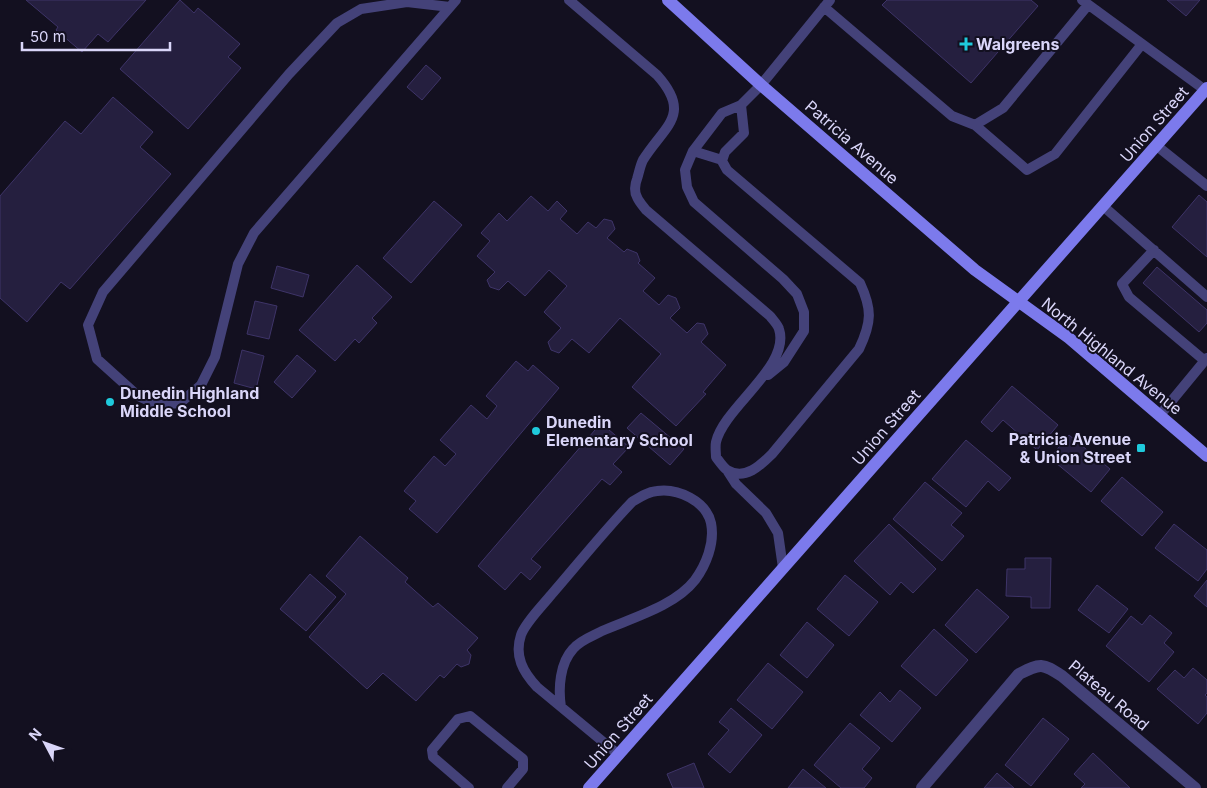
<svg xmlns="http://www.w3.org/2000/svg" width="1207" height="788" font-family="Inter,sans-serif">
<rect width="100%" height="100%" fill="#131020"/>
<path fill="#251f3f" stroke="#3e3468" d="M26,0H146L108,42L98,34L82,52L56,30L58,27Z
M180,0L194,13L198,8L240,44L228,57L241,68L188,129L120,69Z
M887,0H1031L1038,6L971,83L882,5Z
M1167,0H1200L1186,16Z
M426,65L441,78L422,100L407,87Z
M113,97L153,132L140,147L171,174L70,289L61,282L27,322L0,298V196L65,121L81,134Z
M1199,195L1207,202V257L1172,227Z
M531,196L548,211L557,201L567,211L560,219L577,234L588,222L596,228L604,219L612,221L615,229L607,238L624,252L627,249L637,253L640,261L638,263L655,278L643,291L659,305L668,295L676,298L680,308L670,318L687,333L697,323L704,324L708,334L701,342L726,365L703,392L706,394L676,426L632,387L661,354L620,318L589,353L572,339L559,353L551,350L548,342L561,328L544,312L567,286L549,270L525,296L508,281L499,290L490,287L487,280L495,272L477,256L490,241L481,233L499,213L507,221Z
M434,201L462,225L411,283L383,258Z
M357,265L392,297L372,318L377,323L359,343L355,339L335,361L299,330Z
M277,266L309,275L303,297L271,288Z
M1157,267L1207,310V323L1199,332L1143,283Z
M255,301L277,306L269,339L247,334Z
M242,350L264,356L256,389L234,383Z
M297,355L316,371L292,398L274,382Z
M516,361L528,371L533,365L559,388L437,533L409,509L416,501L404,491L434,456L445,466L456,454L440,440L471,405L487,419L497,406L486,396Z
M1012,386L1058,425L1037,450L1003,420L992,432L981,422Z
M641,413L684,449L670,465L627,428Z
M601,423L629,447L613,464L622,472L610,485L602,479L531,559L541,567L530,580L521,572L505,590L478,566Z
M1069,435L1110,469L1091,492L1050,458Z
M966,440L1011,478L999,491L988,481L966,507L932,479Z
M1122,477L1163,512L1142,536L1101,501Z
M925,482L962,513L951,525L964,536L942,561L893,519Z
M889,524L936,569L913,593L901,582L890,595L854,561Z
M1174,524L1207,550V569L1198,581L1155,548Z
M360,536L408,578L405,582L433,607L438,603L478,638L467,650L471,655L469,664L461,667L457,664L444,678L440,675L416,701L383,673L367,689L309,637L346,594L326,576Z
M1025,558H1051L1050,608H1031V597L1006,596L1007,569H1025Z
M310,574L336,597L306,631L280,609Z
M845,575L878,602L849,636L817,609Z
M1207,580V607L1194,596Z
M1097,585L1128,609L1109,633L1078,610Z
M977,589L1009,617L976,653L945,625Z
M1150,615L1172,633L1164,643L1174,652L1149,682L1106,646L1131,616L1142,625Z
M807,622L834,645L807,678L780,655Z
M934,629L968,660L936,696L901,666Z
M768,663L803,692L772,729L737,700Z
M1193,668L1207,680V693L1205,695L1207,697V713L1198,724L1157,689L1175,670L1184,678Z
M900,690L921,708L892,742L860,715L880,692L890,702Z
M731,708L762,735L730,773L708,754L729,730L719,722Z
M1043,718L1069,739L1031,786L1005,765Z
M850,723L880,748L862,769L872,778L864,788H841L814,765Z
M1093,753L1130,788H1081L1085,784L1074,774Z
M694,763L704,788H673L667,774Z
M803,769L826,788H788Z
M997,773L1014,788H984Z"/>
<g fill="none" stroke-linecap="round" stroke-linejoin="round">
<path stroke="#444279" stroke-width="10" d="M569,0L657,75C693,115 664,126 643,160C640,166 639,173 637,179C635,184 634,192 637,197C639,202 643,206 646,210L770,316C773,320 778,325 779,329C791,366 724,407 716,442C715,447 716,453 716,457C719,461 723,467 727,470C745,481 761,465 772,454L859,349C872,322 872,309 860,283L727,170L722,161L725,152L744,133L741,105
M1082,0L1205,90
M450,7L407,2L361,9L337,23L289,74L103,292L88,325L97,359L138,396L158,405L180,403L201,385L215,357L238,264L254,233L450,7L456,0
M824,7L952,116L975,125L1003,108L1088,5
M975,125L1027,170L1055,154L1142,44
M1157,146L1207,186
M693,151L722,160
M1103,206L1207,297
M1154,250L1122,284L1129,297L1205,361
M768,375L784,362L804,331V312L797,294L783,279L694,202L687,187L685,170L693,151L722,113L741,105L761,85L830,0
M1160,415L1207,358
M727,470L736,484L766,513L778,533L783,568
M561,707C558,688 560,663 573,649C580,640 593,636 602,631C632,618 675,606 695,580C706,565 715,543 711,523C706,501 678,488 657,491C647,492 640,497 632,502C604,531 578,564 551,595C542,606 525,623 521,635C514,656 523,672 537,687L619,755
M469,788L433,757L432,750L458,719L470,716L523,759V769L507,788"/>
<path stroke="#444279" stroke-width="12" d="M922,788L1019,674C1041,663 1042,663 1062,676L1195,788"/>
<path stroke="#7c7aec" stroke-width="12" d="M668,0L761,85L975,270L1069,338L1207,456
M589,788L1207,88"/>
</g>
<g fill="#1fcadc" stroke="#131020" stroke-width="2">
<path d="M963.5 36.5h5v5h5v5h-5v5h-5v-5h-5v-5h5z"/>
<circle cx="110" cy="402" r="5"/>
<circle cx="536" cy="431" r="5"/>
<rect x="1136" y="443" width="10" height="10" rx="2.5"/>
</g>
<g text-anchor="middle" stroke-width="4" stroke-linejoin="round" paint-order="stroke">
<g font-size="16" font-weight="bold" fill="#dad6f9" stroke="#131020" text-anchor="start">
<text x="976" y="50">Walgreens</text>
<text x="120" y="399">Dunedin Highland<tspan x="120" dy="18">Middle School</tspan></text>
<text x="546" y="428">Dunedin<tspan x="546" dy="18">Elementary School</tspan></text>
<text x="1131" y="445" text-anchor="end">Patricia Avenue<tspan x="1131" dy="18">&amp; Union Street</tspan></text>
</g>
<g font-size="16" fill="#dad6f9" stroke="#131020">
<text transform="translate(1154 124) rotate(-49)" y="6">Union Street</text>
<text transform="translate(852 142) rotate(41)" y="6">Patricia Avenue</text>
<text transform="translate(1112 356) rotate(39)" y="6">North Highland Avenue</text>
<text transform="translate(886 427) rotate(-49)" y="6">Union Street</text>
<text transform="translate(1109 695) rotate(40)" y="6">Plateau Road</text>
<text transform="translate(618 731) rotate(-49)" y="6">Union Street</text>
</g>
</g>
<g transform="translate(45 743) rotate(311)" stroke="#131020" stroke-width="4" paint-order="stroke">
<path d="M0-4L9 19L0 12L-9 19Z" fill="#dad6f9"/>
<text y="-8" font-size="14" font-weight="bold" text-anchor="middle" fill="#dad6f9">N</text>
</g>
<path d="M22 42v8h148v-8" fill="none" stroke="#dad6f9" stroke-width="2.5"/>
<text x="30" y="42" font-size="15" fill="#dad6f9" stroke="#131020" stroke-width="4" paint-order="stroke">50 m</text>
</svg>
